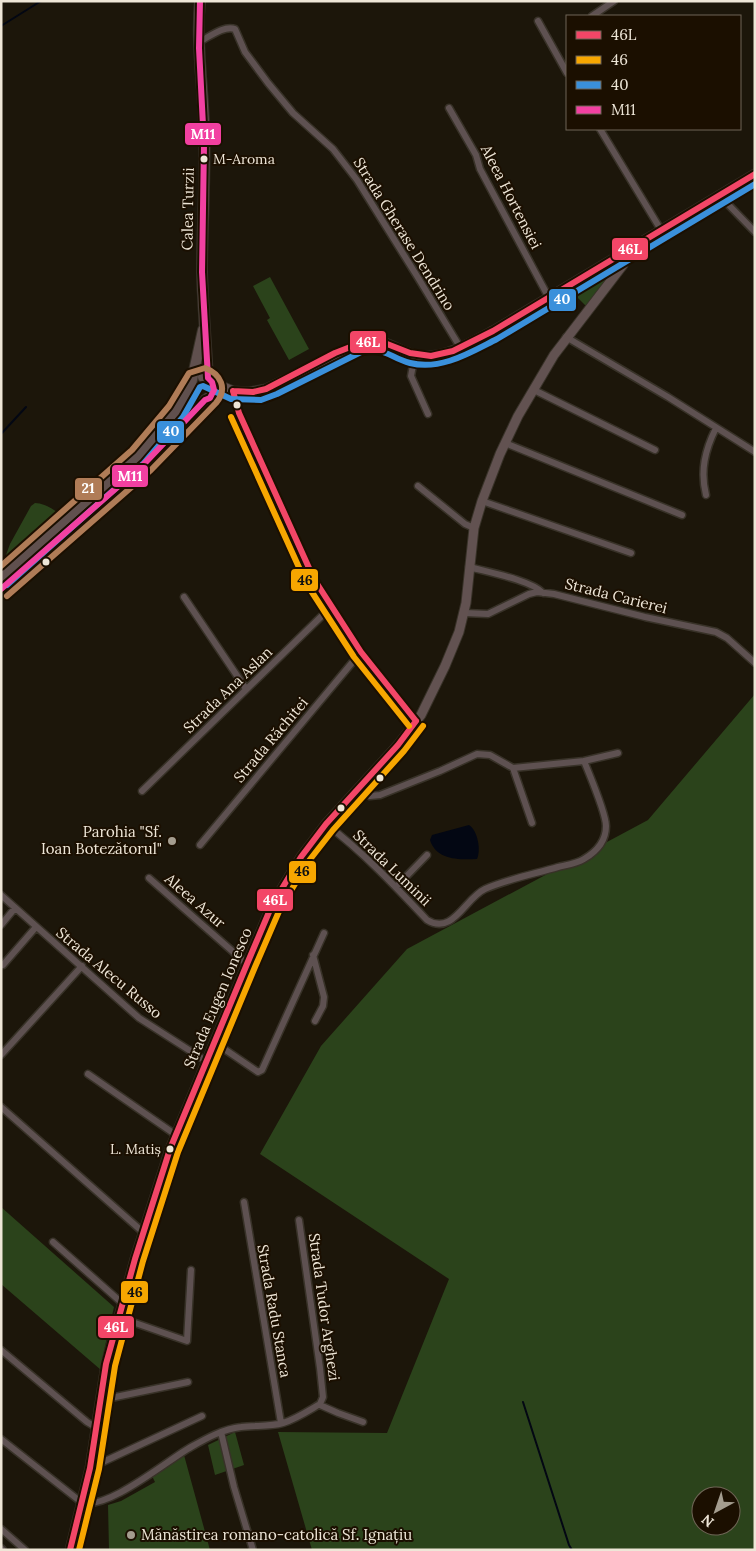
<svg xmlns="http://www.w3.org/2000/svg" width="756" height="1551" font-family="Lora,serif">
<rect width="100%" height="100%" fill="#1c160a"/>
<path fill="#2b431b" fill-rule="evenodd" d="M614,265L617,270L586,306L572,292Z
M270,277L309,349L289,360L267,320L270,318L253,286Z
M35,503C44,503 56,510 62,517L61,519L13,562L10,561L6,555L10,544L31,506Z
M755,694V1550H312L278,1432L387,1433L449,1279L260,1154L321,1046L407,949L648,820ZM701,1496H731V1526H701Z
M1,1207L114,1307L103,1355L101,1370L1,1284Z
M235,1432L244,1465L215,1475L208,1445Z
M184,1455L210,1550H109L108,1505L121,1501L155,1482L152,1476Z"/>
<path fill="#030713" d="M469,825C478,831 481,850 477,859C459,860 436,860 430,840L432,835Z"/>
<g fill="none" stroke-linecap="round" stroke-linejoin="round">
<path stroke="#030713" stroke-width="2" d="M1,26L41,1
M1,434L26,407
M523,1402L569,1545L572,1550"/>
<g stroke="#383228" stroke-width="9">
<path id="street" d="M592,16L614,1
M538,21L567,73
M199,42C209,37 224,25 235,29L245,52L268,83L293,113L333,149L357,180L417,276L460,347
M449,108L476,155L480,169L549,298
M600,129L661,230
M719,195L755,232
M566,337L668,397L755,452
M415,354L411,376L428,414
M534,390L655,450
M233,391L239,413L314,579L361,652L416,721
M505,443L682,515
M418,486L465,524L474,528
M706,495C700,471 705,450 716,428
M482,501L631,553
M469,567C487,572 531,580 543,593
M184,597L246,689
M465,613L488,614L529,594L537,592L554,594L645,617L716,632L727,638L755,663
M584,761L618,753
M513,768L532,823
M142,791L331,607
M326,824C363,852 395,886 427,920C453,936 465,898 485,889C508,879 534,874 558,867C566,865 576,864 584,859C596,852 606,841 606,826C606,813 590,776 584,761L513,768L490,755L477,754L440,771L380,795L370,796L359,788
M200,845L361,652
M149,878L247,964
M396,887L427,855
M1,895L139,1018L206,1061
M1,925L15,908
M313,955L324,997L323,1006L315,1021
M1,964L3,965L36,927
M214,1042L258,1072L262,1070L324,933
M1,1055L82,966
M88,1074L176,1135
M1,1107L144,1233
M244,1202L281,1423
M53,1242L122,1303
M118,1317L187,1341L191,1270
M1,1350L87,1422L97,1428
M101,1400L188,1382
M320,1405L338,1413L363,1422
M221,1432L234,1487L253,1550
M1,1439L81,1502C106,1512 169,1459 191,1447C207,1438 223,1429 241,1427C255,1425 269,1427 283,1423C296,1419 308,1411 320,1404L323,1397L320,1368L299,1220
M90,1468L202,1416
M1,1529L25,1550
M1,1548L3,1550"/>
</g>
<g stroke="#383228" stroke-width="11">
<path id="secondary" d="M212,382L233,391
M210,398L233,391L249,392L266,389L360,343C388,337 388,347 412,354C440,362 468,344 493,331L755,174
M70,1550L90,1468L106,1364L135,1259L170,1149L247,964L272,905L301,857L326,824L398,745L421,715L445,666L459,632L466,603L474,528L482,501L500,454L518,416L554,355L623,265L624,257L622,253"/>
</g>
<g stroke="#383228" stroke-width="12">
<path id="primary" d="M200,1C196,43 203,85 204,127C206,175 202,223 202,272C203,307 206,342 208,378
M1,578L96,495L138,456L154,439L176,411L190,389L203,330
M1,589L145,463L205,400C217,394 216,380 203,377"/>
</g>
<use href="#street" stroke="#5e5151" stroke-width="6"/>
<use href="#secondary" stroke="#625251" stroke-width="9"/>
<use href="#primary" stroke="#60504e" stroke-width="10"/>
<g stroke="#1b0f00" stroke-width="10">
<path id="bus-1" d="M233,391L253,392L266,389L335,353L363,342H382L410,353L431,356L453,351L493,331L755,174
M233,391L239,413L314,579L361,652L416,721
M70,1550L90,1468L106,1364L135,1259L170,1149L247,964L272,905L301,857L326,824L398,745L416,721"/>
</g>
<g stroke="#1b0f00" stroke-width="10">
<path id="bus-2" d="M231,417L306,583L354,657L409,726
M79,1550L99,1469L115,1366L143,1261L178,1152L255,967L280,909L308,862L333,830L404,751L423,726"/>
</g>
<g stroke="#1b0f00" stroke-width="10">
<path id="bus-3" d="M7,585L144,463L183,417L200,387L203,386L231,399L261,400L277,394L363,351C386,347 390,358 410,363C441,371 471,352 497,339L755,184"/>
</g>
<g stroke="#1b0f00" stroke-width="10">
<path id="bus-4" d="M1,589L145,463L205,400L210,398L214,390L212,382L208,378L202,272L204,145L199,48L200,1"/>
</g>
<g stroke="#1b0f00" stroke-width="10">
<path id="bus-5" d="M1,566L132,450L169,406L189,373L205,368C221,374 228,389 216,403L151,470L7,596"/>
</g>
<use href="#bus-1" stroke="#f34667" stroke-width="6"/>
<use href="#bus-2" stroke="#f7a600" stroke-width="6"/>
<use href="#bus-3" stroke="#3a90db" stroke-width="6"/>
<use href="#bus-4" stroke="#f240a1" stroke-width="6"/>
<use href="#bus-5" stroke="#b07c57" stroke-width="6"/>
</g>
<g fill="#eee6d7" stroke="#1b0f00" stroke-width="2">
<circle cx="204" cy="159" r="4.5"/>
<circle cx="237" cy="405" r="4.5"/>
<circle cx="46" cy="562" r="4.5"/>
<circle cx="380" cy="778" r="4.5"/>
<circle cx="341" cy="808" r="4.5"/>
<circle cx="170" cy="1149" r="4.5"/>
</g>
<g fill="#a49d8f" stroke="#1b0f00" stroke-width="2">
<circle cx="172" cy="841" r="5"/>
<circle cx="131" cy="1535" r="5"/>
</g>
<g text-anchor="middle" stroke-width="4" stroke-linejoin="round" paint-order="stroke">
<g font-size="14" fill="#eee6d7" stroke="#1b0f00" text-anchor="start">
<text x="213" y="164">M-Aroma</text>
<text x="161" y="1154" text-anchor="end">L. Matiș</text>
</g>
<g font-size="15" fill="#eee6d7" stroke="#1b0f00">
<text transform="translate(511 197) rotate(63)" y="5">Aleea Hortensiei</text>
<text transform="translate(188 209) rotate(-89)" y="5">Calea Turzii</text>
<text transform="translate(404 234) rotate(58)" y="5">Strada Gherase Dendrino</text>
<text transform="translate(616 596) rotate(14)" y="5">Strada Carierei</text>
<text transform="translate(228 690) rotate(-44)" y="5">Strada Ana Aslan</text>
<text transform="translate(271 740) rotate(-50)" y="5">Strada Răchitei</text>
<text transform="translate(392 868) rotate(44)" y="5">Strada Luminii</text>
<text transform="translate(195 901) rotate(41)" y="5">Aleea Azur</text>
<text transform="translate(109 973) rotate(40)" y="5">Strada Alecu Russo</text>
<text transform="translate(218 998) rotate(-67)" y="5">Strada Eugen Ionesco</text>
<text transform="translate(324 1307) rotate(82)" y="5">Strada Tudor Arghezi</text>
<text transform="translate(274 1311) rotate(80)" y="5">Strada Radu Stanca</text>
</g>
<g font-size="15" fill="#eee6d7" stroke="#1b0f00" text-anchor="end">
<text x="162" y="837">Parohia "Sf.<tspan x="162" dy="17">Ioan Botezătorul"</tspan></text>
<text x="141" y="1540" text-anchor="start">Mănăstirea romano-catolică Sf. Ignațiu</text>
</g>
</g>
<g stroke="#1b0f00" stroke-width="2">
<rect x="184" y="122" width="38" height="24" rx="5" fill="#f240a1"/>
<rect x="611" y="237" width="38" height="24" rx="5" fill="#f34667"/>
<rect x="548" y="288" width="29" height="24" rx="5" fill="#3a90db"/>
<rect x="349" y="330" width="38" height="24" rx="5" fill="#f34667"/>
<rect x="156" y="420" width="29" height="24" rx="5" fill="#3a90db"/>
<rect x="111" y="464" width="38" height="24" rx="5" fill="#f240a1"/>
<rect x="74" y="477" width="29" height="24" rx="5" fill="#b07c57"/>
<rect x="290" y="568" width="29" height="24" rx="5" fill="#f7a600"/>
<rect x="288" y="860" width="29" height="24" rx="5" fill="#f7a600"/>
<rect x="256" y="888" width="38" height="24" rx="5" fill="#f34667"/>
<rect x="120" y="1280" width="29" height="24" rx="5" fill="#f7a600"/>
<rect x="97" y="1315" width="38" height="24" rx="5" fill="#f34667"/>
</g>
<g font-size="14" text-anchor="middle" font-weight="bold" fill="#fff">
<text x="203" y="139">M11</text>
<text x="630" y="254">46L</text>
<text x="562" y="304">40</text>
<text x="368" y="347">46L</text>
<text x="171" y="436">40</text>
<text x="130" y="481">M11</text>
<text x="88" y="493">21</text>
<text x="275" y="905">46L</text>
<text x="116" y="1332">46L</text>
</g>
<g font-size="14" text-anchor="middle" font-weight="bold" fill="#111">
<text x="305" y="585">46</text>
<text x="302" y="876">46</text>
<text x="135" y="1297">46</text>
</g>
<rect width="756" height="1551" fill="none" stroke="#eee6d7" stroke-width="5"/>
<rect x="566" y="15" width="175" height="115" fill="#1b0f00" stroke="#6f6556"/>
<rect x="576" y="31" width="25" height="8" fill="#f34667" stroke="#6f6556"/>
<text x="611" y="40" font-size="15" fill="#eee6d7">46L</text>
<rect x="576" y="56" width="25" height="8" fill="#f7a600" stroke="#6f6556"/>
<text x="611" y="65" font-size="15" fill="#eee6d7">46</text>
<rect x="576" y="81" width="25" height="8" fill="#3a90db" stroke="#6f6556"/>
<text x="611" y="90" font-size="15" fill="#eee6d7">40</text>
<rect x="576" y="106" width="25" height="8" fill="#f240a1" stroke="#6f6556"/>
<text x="611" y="115" font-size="15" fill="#eee6d7">M11</text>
<g transform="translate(716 1511) rotate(220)"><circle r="24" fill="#1b0f00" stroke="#6f6556"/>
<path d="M0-4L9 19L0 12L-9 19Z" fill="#a49d8f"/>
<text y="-8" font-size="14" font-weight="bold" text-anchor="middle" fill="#eee6d7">N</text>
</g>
</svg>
